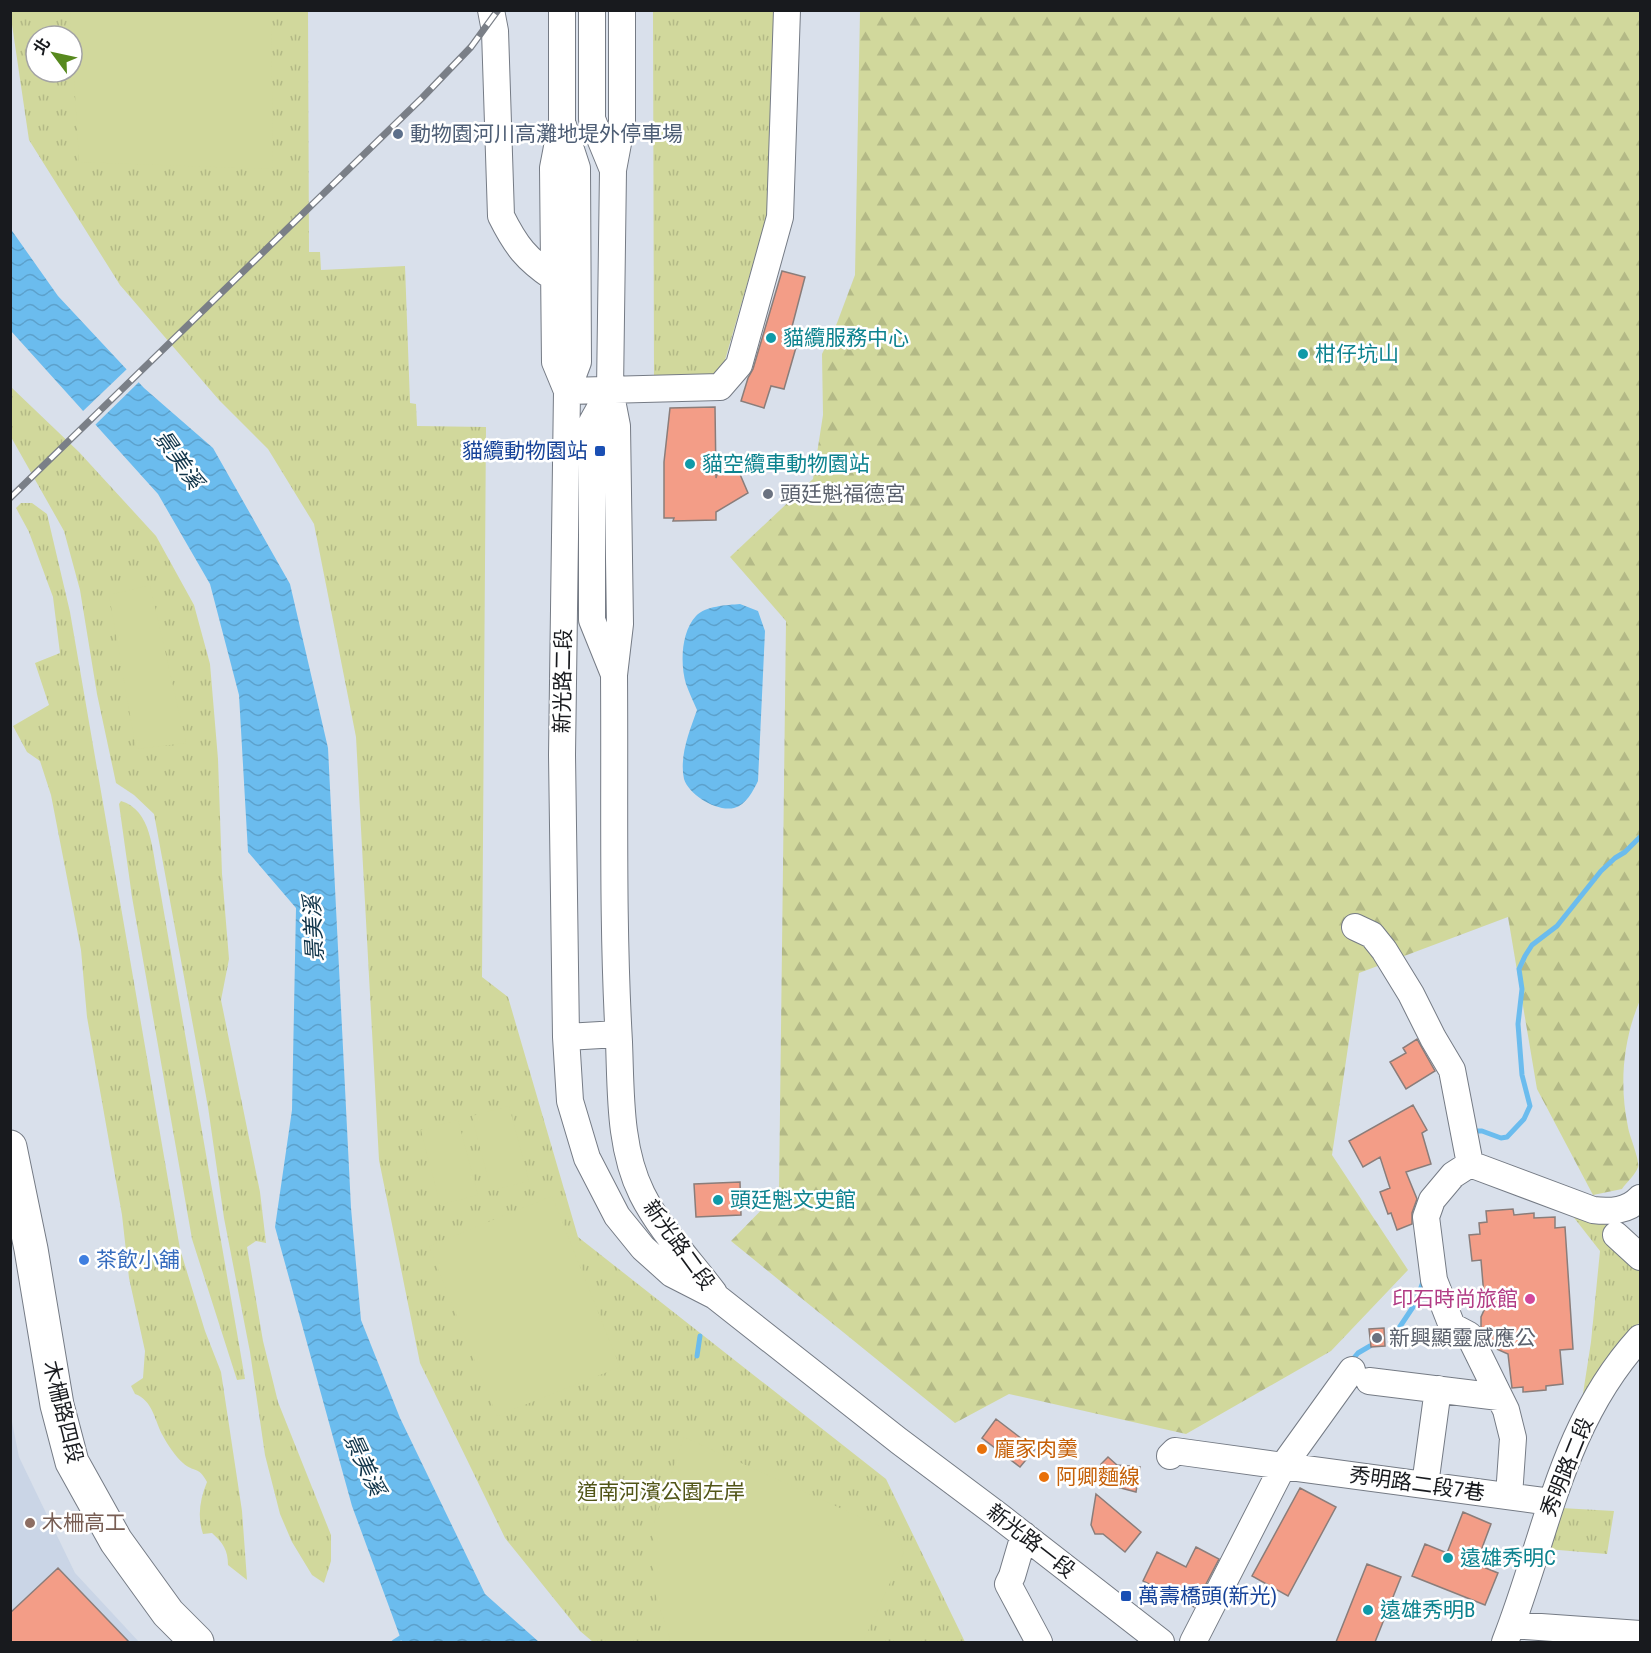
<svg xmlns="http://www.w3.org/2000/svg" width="1651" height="1653" font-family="'Roboto Condensed','Noto Sans TC',sans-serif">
<defs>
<pattern id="grass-tufts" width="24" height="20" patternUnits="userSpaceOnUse" patternTransform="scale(1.5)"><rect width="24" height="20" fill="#d1d89c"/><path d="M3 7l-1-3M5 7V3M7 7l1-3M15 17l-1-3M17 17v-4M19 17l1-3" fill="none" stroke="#b3b986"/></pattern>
<pattern id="forest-firs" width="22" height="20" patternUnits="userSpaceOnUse" patternTransform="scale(1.5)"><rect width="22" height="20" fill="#d1d89c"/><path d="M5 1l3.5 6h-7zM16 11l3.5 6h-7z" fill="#b3b986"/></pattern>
<pattern id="water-waves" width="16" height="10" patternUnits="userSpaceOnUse" patternTransform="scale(1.5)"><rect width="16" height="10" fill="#6bbcee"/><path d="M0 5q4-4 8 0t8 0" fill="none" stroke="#5ca1cc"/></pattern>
</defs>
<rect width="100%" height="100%" fill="#d9e0eb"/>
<path fill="#cad5e6" d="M10,1412L19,1457L75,1573L139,1642H11Z"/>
<path fill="url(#grass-tufts)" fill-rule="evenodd" d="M10,11H308L309,252H320L321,270L405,266L410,403L416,404L417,426L486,427L482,977L508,997L578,1237L886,1479L965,1642H593L580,1631L505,1538L420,1363L379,1160L356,737L314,524L268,449L219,400L120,285L29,140ZM36,36H72V72H36Z
M653,11H779L770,205L723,367L707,382L654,381Z
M11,387L79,452L156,536L194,605L210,664L218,759L222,874L229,959L221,1000L260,1192L266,1243L256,1241L247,1247L263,1341L278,1402L331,1535V1561L324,1583L312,1575L292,1542L280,1514L265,1455L250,1352L224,1218L208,1107L154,814L134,795L116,783L97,694L80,590L64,531L11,437Z
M21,503H32L47,514L70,612L180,1249L205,1331L221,1372L242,1511L247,1580L228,1565C228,1550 223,1543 212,1533L203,1534C197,1516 200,1499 207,1482C198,1465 194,1473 183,1463C176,1457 167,1444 163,1436C155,1422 153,1400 135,1394L131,1386L143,1378L145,1351L129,1278L122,1215L87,1017L81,950L51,795L40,761L27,752L13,726L49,705L35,663L60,653L53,597L29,532L16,508Z
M121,801C152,810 152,851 158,878L245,1379L237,1380L192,1239L132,897L119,804Z
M1568,1210L1604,1218L1609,1240L1640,1266V1322L1612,1353L1582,1400L1591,1342L1600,1251Z
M1561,1508L1614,1511L1607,1554L1546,1549Z"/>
<path fill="url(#forest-firs)" d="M860,11H1640V1000C1623,1040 1619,1084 1628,1127C1629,1135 1640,1160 1638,1167C1636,1174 1626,1183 1622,1189L1593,1195L1537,1089L1508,917L1359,973L1332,1155L1408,1270L1331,1351L1186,1434L1009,1394L955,1423L731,1241L779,1192L786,621L730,557L813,479L823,415L822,354L837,323L855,275Z"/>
<path fill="#d1d89c" d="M70,11H271L273,169L79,162Z
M150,585L186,743L136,749L109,595Z
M509,1106L529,1181L491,1191L472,1116Z
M458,1120L478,1195L440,1205L421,1130Z
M552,1196L620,1367L497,1416L429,1246Z
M684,1437L897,1534L904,1552L863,1642H671L654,1590V1523Z"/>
<path fill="url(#water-waves)" d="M10,228L58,296L144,388L213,448L290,584L328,748L351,1208L361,1320L400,1418L485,1594L539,1642H402L352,1506L275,1227L292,1110L296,908L248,852L239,695L210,584L158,494L11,331Z
M740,604L758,611L765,631L758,781C753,791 746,805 734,808C717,812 689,795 684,779C679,756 690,730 697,710C693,701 689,692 686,684C680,664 681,632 696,616C705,606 727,605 740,604Z"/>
<path fill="#d9e0eb" d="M129,367L141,380L93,427L81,413Z"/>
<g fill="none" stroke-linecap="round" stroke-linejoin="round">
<path stroke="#6bbcee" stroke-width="5" d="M1470,1131H1482L1501,1138L1507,1137L1524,1119L1530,1106L1522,1075L1518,1024L1522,989L1519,969L1525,956L1532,945L1557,926L1601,871L1615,858L1625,852L1640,837
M1393,1337L1415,1304L1424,1279
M697,1356L700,1336
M1353,1359L1358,1353L1370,1346
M394,1642L405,1635"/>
</g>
<path fill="#f39d87" stroke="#8a7d7a" stroke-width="1.5" d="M782,271L805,277L788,342L797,344L784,389L771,386L764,408L741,401L748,378L753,369Z
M715,407L716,478L718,471L736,465L748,493L716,512V520L673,521L674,518H664V462L670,408Z
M1417,1039L1435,1071L1406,1089L1390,1062L1406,1053L1403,1048Z
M1413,1105L1427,1130L1422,1133L1431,1164L1406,1172L1417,1199L1412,1213V1224L1397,1230L1391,1213L1388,1214L1380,1192L1390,1188L1380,1157L1363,1167L1349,1141Z
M740,1182L741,1215L696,1217L694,1184Z
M1513,1209L1514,1215L1534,1213V1218L1555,1217V1228L1565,1227L1573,1349L1560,1350L1563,1384L1546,1386V1390L1523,1392V1387L1512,1388L1508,1354L1492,1347L1481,1327V1317L1485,1308L1481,1260L1472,1261L1469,1235L1480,1234L1479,1223L1487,1222L1486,1211Z
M1384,1328L1385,1346L1371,1347L1369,1329Z
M996,1419L1035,1449L1020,1467L982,1438Z
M1108,1457L1117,1465L1140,1467L1136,1492L1098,1482L1101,1464Z
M1300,1488L1336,1507L1288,1596L1252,1576Z
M1096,1494L1141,1532L1125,1552L1103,1534H1095L1091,1525Z
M1463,1512L1491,1524L1476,1564L1498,1573L1485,1605L1412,1576L1425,1544L1447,1553Z
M1196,1547L1219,1559L1194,1607L1143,1581L1157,1552L1186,1567Z
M1367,1564L1401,1577L1375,1642H1336Z
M58,1568L129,1642H10V1613Z"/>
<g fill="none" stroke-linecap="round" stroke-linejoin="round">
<g stroke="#757b85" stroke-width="28">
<path id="minor" d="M491,10L495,31L501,216C516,246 526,259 554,278
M562,10V121L553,168L555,362L567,391L562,755L566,1037L570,1101L587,1158L617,1216L643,1248L672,1274L715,1296L899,1441L999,1516L1161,1642
M592,10V119L613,170
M622,10V122L613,170L610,390L617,426L620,624L614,675C615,797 612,920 619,1042C621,1092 619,1148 642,1194C660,1230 690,1261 714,1293
M563,125L577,168L578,362L567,391
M610,390L592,422V620L613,672
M567,391L720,387L739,365L780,217L787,10
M1355,927L1372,935L1384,950L1411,994L1433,1038L1452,1070L1470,1164L1593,1210C1611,1212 1628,1211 1640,1198
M566,1037L618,1034
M1470,1164L1453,1175L1432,1200L1426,1217L1434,1280L1452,1326L1469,1335L1506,1410L1513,1438L1509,1496
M1616,1235L1640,1257
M1369,1381L1499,1397
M1170,1456L1175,1451L1283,1466L1352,1370
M1425,1485L1438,1389
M1024,1535L1012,1576L1008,1584L1039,1642
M1512,1625L1640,1634
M1193,1642L1283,1466L1551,1502
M1505,1642C1547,1536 1560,1426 1640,1338"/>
</g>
<g stroke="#757b85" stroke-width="35">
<path id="major" d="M10,1147L31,1249L57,1405L72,1462L116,1541L168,1613L197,1642"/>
</g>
<use href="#minor" stroke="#fff" stroke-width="26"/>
<use href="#major" stroke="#fff" stroke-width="33"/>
<g stroke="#7a7f87" stroke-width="7">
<path id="rail" d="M10,498L422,98L471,47L498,10"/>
</g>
<use href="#rail" stroke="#fff" stroke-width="4.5" stroke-dasharray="14" stroke-linecap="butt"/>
</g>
<circle fill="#5c6f8a" stroke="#fff" stroke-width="2" cx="398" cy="134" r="6"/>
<g fill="#0f9aa8" stroke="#fff" stroke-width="2">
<circle cx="771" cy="338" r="6"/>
<circle cx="1303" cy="354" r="6"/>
<circle cx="690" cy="464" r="6"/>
<circle cx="718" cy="1200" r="6"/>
<circle cx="1448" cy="1558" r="6"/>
<circle cx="1368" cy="1610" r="6"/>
</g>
<g fill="#1a4fb4" stroke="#fff" stroke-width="2">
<rect x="594" y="445" width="12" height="12" rx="3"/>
<rect x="1120" y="1590" width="12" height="12" rx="3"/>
</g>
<g fill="#6b7280" stroke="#fff" stroke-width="2">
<circle cx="768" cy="494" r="6"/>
<circle cx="1377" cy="1338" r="6"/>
</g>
<circle fill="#3f7fe0" stroke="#fff" stroke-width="2" cx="84" cy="1260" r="6"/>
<circle fill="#d1479c" stroke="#fff" stroke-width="2" cx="1530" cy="1299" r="6"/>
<g fill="#e8710a" stroke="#fff" stroke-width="2">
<circle cx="982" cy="1449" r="6"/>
<circle cx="1044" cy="1477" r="6"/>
</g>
<circle fill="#8d6e63" stroke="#fff" stroke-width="2" cx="30" cy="1523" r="6"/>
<g text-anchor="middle" stroke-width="5" stroke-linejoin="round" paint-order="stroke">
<g font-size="21" fill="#4e5e75" stroke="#fff" text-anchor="start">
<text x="410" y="141">動物園河川高灘地堤外停車場</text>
</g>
<g font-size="21" fill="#0d838f" stroke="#fff" text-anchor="start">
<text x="783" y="345">貓纜服務中心</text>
<text x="1315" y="361">柑仔坑山</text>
<text x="702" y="471">貓空纜車動物園站</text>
<text x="730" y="1207">頭廷魁文史館</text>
<text x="1460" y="1565">遠雄秀明C</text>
<text x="1380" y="1617">遠雄秀明B</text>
</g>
<g font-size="21" fill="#164399" stroke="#fff" text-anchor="end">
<text x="588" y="458">貓纜動物園站</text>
<text x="1138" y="1603" text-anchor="start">萬壽橋頭(新光)</text>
</g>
<g font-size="21" fill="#5b616d" stroke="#fff" text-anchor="start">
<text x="780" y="501">頭廷魁福德宮</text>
<text x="1389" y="1345">新興顯靈感應公</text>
</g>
<g font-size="21" fill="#181a1e" stroke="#fff">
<text transform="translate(563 681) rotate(-89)" y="7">新光路二段</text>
<text transform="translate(679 1245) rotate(54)" y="7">新光路二段</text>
<text transform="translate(63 1412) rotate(76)" y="7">木柵路四段</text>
<text transform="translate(1567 1467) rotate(-68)" y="7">秀明路二段</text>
<text transform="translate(1417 1484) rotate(8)" y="7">秀明路二段7巷</text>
<text transform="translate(1031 1541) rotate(38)" y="7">新光路一段</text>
</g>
<g font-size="21" fill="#366cbe" stroke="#fff" text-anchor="start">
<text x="96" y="1267">茶飲小舖</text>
</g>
<g font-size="21" fill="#b23c85" stroke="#fff" text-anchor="end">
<text x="1518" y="1306">印石時尚旅館</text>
</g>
<g font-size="21" fill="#c56008" stroke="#fff" text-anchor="start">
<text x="994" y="1456">龐家肉羹</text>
<text x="1056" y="1484">阿卿麵線</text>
</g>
<g font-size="21" fill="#515517" stroke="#fff">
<text x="661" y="1499">道南河濱公園左岸</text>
</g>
<g font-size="21" fill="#785e54" stroke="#fff" text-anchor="start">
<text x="42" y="1530">木柵高工</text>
</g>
<g font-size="22" font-style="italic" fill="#103449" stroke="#fff">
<text transform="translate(179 459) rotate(55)" y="8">景美溪</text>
<text transform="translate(313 929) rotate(-93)" y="8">景美溪</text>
<text transform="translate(365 1464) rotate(65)" y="8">景美溪</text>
</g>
</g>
<rect width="1651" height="1653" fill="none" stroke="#181a1e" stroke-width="24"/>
<g transform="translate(54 54) rotate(303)"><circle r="28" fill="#ffffff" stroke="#a3a3a5" stroke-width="1.5"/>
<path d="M0-4.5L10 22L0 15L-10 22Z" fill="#57891e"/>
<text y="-9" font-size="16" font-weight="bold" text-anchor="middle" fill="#181a1e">北</text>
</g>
</svg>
